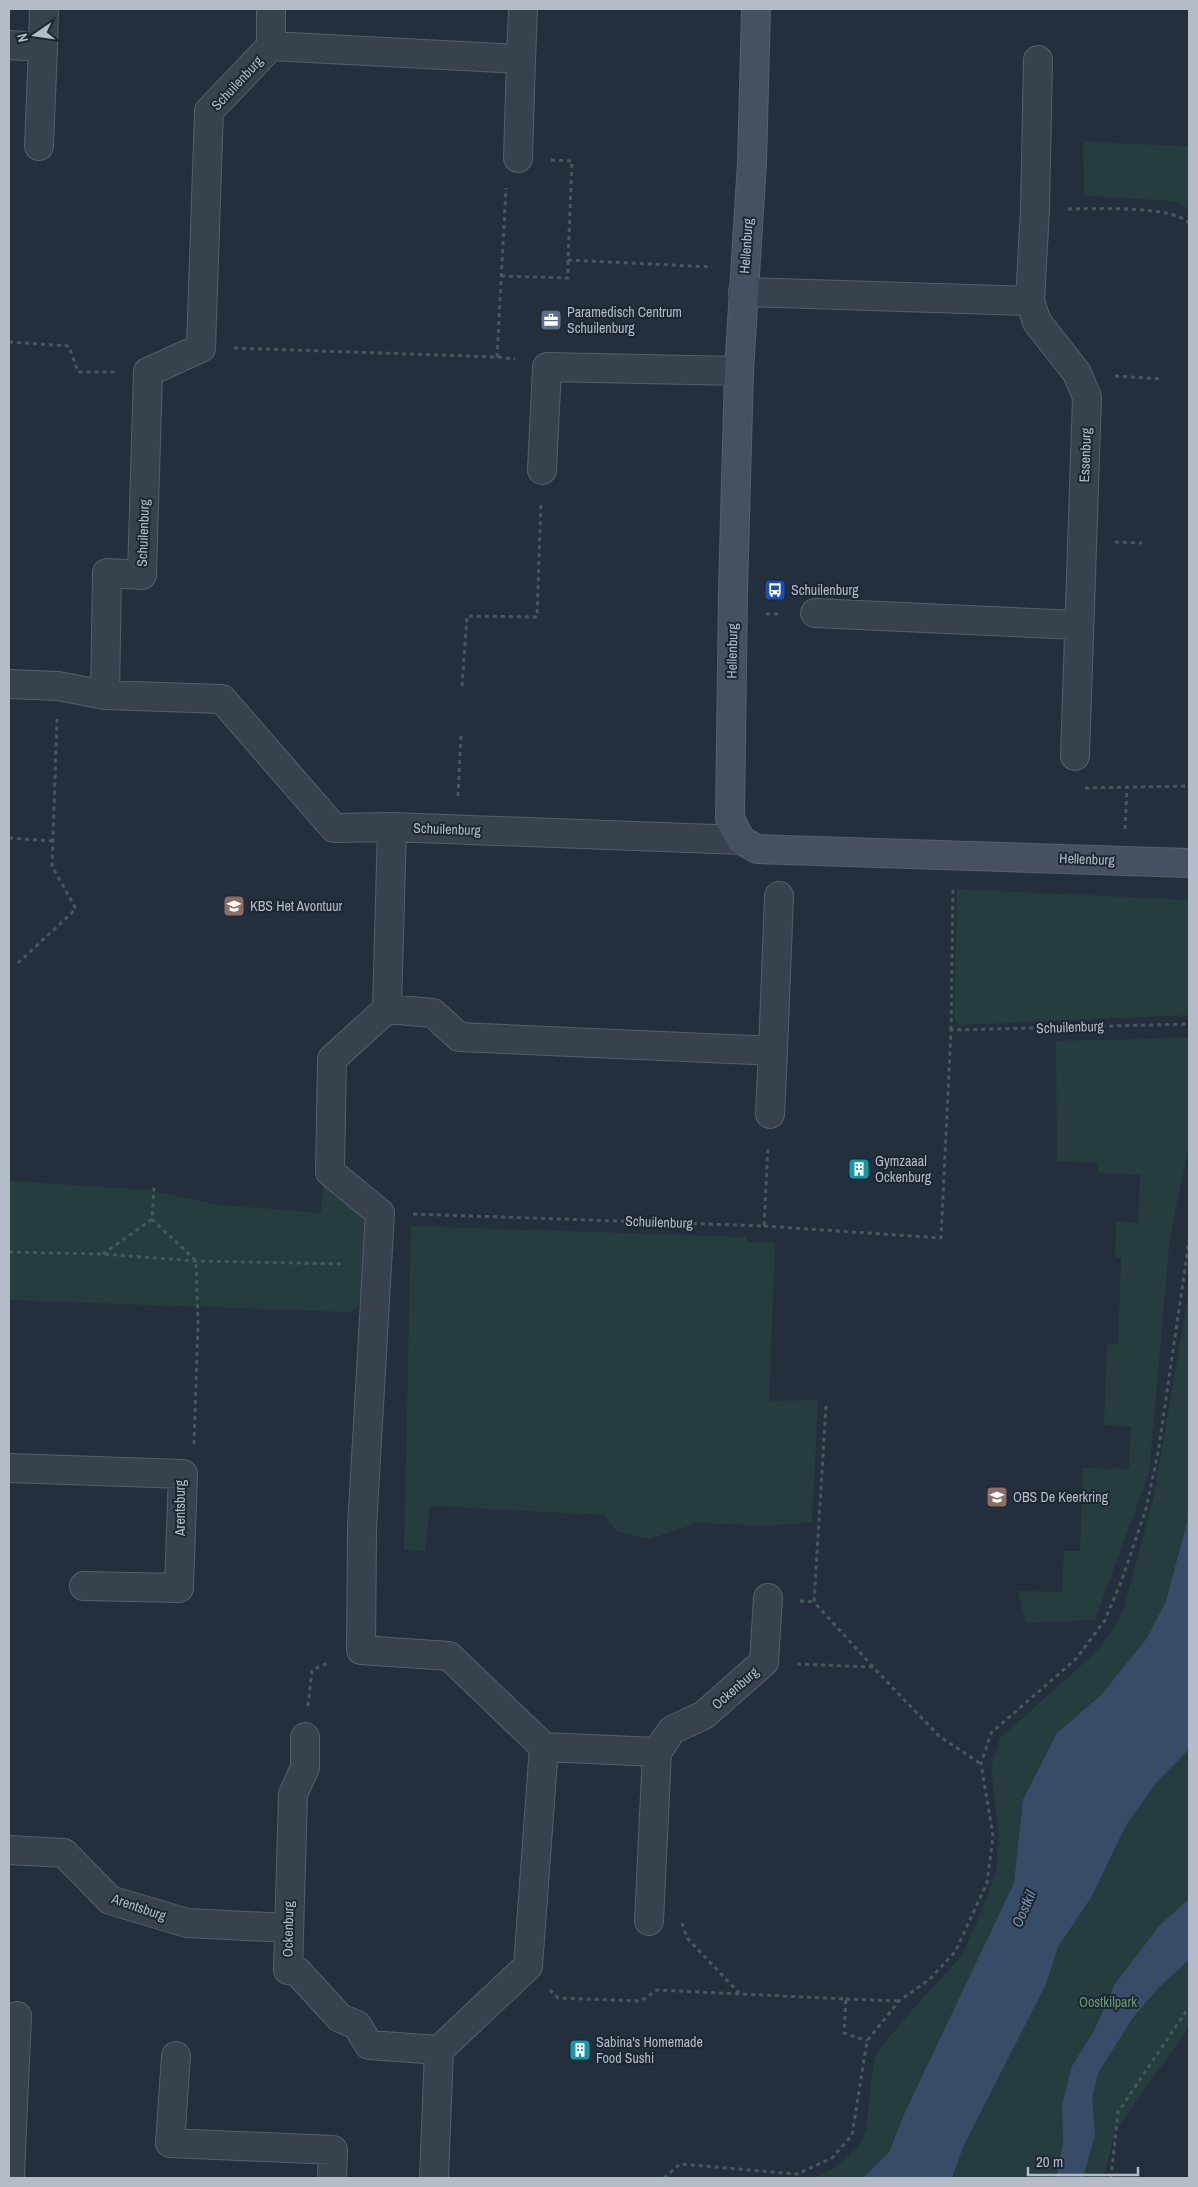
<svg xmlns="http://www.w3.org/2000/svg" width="1198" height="2187" font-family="'Archivo Narrow',sans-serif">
<rect width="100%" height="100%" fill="#242f3e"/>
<path fill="#263c3f" d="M1083,142L1189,146V209L1173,201L1084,196Z
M957,889L1189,900V1015L959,1025L954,1017Z
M1189,1038V1144L1170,1237L1149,1473L1095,1620L1026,1623L1018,1591L1062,1592L1064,1551H1080L1083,1468L1129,1469L1131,1426L1104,1425L1107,1344H1118L1121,1258L1115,1257L1116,1222L1138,1223L1140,1175L1098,1173V1162L1057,1161L1056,1041Z
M324,1174L369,1221L363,1304L349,1312L9,1300V1181L148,1190L214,1204L321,1213Z
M411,1226L746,1237L748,1242L775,1243L769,1401L818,1400L812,1522L765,1526L698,1523L649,1539L617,1532L604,1515L430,1506L425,1551L404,1550Z
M1189,1290V1504L1187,1522L1166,1601L1147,1638L1101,1695L1057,1733L1023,1798L1014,1883L905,2112L889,2152L863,2178H815L839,2165L860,2145L866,2130L872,2074L877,2052L912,2010L961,1957L977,1922L996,1873L999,1836L991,1768L1000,1738L1094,1654L1115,1628L1124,1608L1154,1496Z
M1189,1722V2027L1115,2131L1104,2178H945L1075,1887Z"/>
<path fill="#394c67" d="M1189,1504V1749L1156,1783L1126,1825L1092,1896L1058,1947L1046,1984L964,2145L952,2178H863L889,2152L905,2112L1014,1883L1023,1799L1057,1733L1101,1695L1147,1638L1166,1601L1187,1522Z
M1189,1899V1960L1159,1987L1132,2019L1098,2073L1092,2099L1095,2135L1083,2178H1056L1063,2142L1062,2105L1072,2066L1094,2031L1114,1985L1160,1925Z"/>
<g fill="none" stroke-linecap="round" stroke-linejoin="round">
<g stroke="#565f6c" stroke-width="30">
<path id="street" d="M271,9V46L209,111L201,348L148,372L142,575L107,573L105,695L222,699L334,828L392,827L741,840
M9,45L43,47L44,9
M271,46L521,59L518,158
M521,59L523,9
M39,146L43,47
M743,292L1030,301L1037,322L1077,373L1087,397L1075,756
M1030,301L1035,209L1038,60
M542,470L547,367L739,371
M815,613L1078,625
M9,684L58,686L105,695
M392,827L387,1009L332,1059L330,1172L380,1213L362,1528L361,1650L449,1656L544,1747L528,1966L439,2050L434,2178
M387,1009L433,1013L459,1037L773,1051L779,896
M770,1114L773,1051
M9,1468L183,1474L179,1588L84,1586
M305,1737V1768L293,1794L288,1970L297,1971L340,2018L357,2025L369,2045L439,2050
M544,1747L657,1752L649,1921
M657,1752L672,1730L704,1715L764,1662L768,1598
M9,1850L64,1853L110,1900L187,1923L288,1928
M176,2056L170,2143L333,2150L332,2178
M9,2150H11L10,2178
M11,2150L17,2016"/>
</g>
<g stroke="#565f6c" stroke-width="30">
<path id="secondary" d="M756,9L752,163L739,371L733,591L730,819L741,840L757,849L1189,863"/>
</g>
<path stroke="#44595c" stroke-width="3" stroke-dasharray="4 4" stroke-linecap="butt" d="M551,160L572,161L568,260L712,267
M1068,209C1095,209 1171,205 1189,223
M501,276L568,278V260
M9,342L69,346L78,372H115
M234,348L497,357L515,359
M497,357L506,188
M1115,376L1162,379
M1115,542L1142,543
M766,614H782
M462,686L467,616L537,617L541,501
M1085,788L1189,786
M458,796L461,734
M1125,829L1127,788
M9,838L52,841
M18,963L76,909L52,866L57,719
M951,1030L953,889
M413,1214L764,1226L768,1146
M152,1219L196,1261L198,1324L194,1444
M764,1226L941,1238L951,1030L1189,1024
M9,1252L102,1254L196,1261L345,1264
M103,1254L152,1219L154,1188
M826,1406L814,1602L873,1667
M800,1601L814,1602
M797,1664L873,1667L939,1736L981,1764
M308,1706L312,1670L330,1662
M682,1923L687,1938L739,1993
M550,1990L558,1998L641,2001L657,1990L846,1999L844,2033L867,2041
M846,1999L898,2001
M664,2178L680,2164L797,2174L832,2158L852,2135L867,2041L899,2001L930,1979L955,1952L987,1883L993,1836L981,1764L991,1733L1076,1659L1105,1620L1121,1582L1146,1509L1158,1453L1189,1241
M1111,2178L1118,2112L1189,2007"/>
<use href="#street" stroke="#38414e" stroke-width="28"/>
<use href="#secondary" stroke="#465061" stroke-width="28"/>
</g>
<defs>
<g id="office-square" transform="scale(1.125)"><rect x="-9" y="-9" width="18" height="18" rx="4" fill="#5c6f8a" stroke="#1d2633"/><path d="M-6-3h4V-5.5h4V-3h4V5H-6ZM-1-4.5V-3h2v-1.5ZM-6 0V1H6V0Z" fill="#fff"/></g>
<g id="bus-square" transform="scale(1.125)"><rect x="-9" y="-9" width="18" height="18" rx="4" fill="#1a4fb4" stroke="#1d2633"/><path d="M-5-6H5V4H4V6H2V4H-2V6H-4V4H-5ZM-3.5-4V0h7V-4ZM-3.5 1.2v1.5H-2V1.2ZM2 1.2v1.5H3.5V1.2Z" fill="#fff"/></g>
<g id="school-square" transform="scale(1.125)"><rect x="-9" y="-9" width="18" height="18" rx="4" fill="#8d6e63" stroke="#1d2633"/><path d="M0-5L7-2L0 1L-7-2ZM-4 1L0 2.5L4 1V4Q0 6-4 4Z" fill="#fff"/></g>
<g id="building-square" transform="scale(1.125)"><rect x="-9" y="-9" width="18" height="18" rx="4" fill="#0f9aa8" stroke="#1d2633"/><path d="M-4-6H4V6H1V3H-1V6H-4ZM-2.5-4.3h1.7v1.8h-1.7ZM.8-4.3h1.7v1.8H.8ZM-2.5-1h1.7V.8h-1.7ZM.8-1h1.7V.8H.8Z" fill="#fff"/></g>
</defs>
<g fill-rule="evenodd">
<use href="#office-square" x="551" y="320"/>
<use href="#bus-square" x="775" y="590"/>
<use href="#school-square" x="234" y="906"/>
<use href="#building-square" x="859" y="1169"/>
<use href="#school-square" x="997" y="1497"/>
<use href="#building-square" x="580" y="2050"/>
</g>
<g text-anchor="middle" stroke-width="4" stroke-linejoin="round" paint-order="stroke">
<g font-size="14" fill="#b4bcc9" stroke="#1d2633">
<text transform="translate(237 83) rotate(-47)" y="5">Schuilenburg</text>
<text transform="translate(746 246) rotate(-86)" y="5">Hellenburg</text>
<text transform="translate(1085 455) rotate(-88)" y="5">Essenburg</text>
<text transform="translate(143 533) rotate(-88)" y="5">Schuilenburg</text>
<text transform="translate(732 651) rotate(-89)" y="5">Hellenburg</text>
<text transform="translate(447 829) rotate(2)" y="5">Schuilenburg</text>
<text transform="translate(1087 859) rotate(2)" y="5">Hellenburg</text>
<text transform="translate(1070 1027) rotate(-2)" y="5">Schuilenburg</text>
<text transform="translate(659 1222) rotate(2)" y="5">Schuilenburg</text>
<text transform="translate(180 1508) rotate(-90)" y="5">Arentsburg</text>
<text transform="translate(735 1688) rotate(-41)" y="5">Ockenburg</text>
<text transform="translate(139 1907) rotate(19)" y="5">Arentsburg</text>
<text transform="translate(288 1929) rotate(-89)" y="5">Ockenburg</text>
</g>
<g font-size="14" fill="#b4bcc9" stroke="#1d2633" text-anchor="start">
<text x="567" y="317">Paramedisch Centrum<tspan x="567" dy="16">Schuilenburg</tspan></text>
<text x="791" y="595">Schuilenburg</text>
<text x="250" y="911">KBS Het Avontuur</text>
<text x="875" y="1166">Gymzaaal<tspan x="875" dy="16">Ockenburg</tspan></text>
<text x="1013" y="1502">OBS De Keerkring</text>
<text x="596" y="2047">Sabina's Homemade<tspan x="596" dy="16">Food Sushi</tspan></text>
</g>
<g font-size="14" fill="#6b9a76" stroke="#1d2633">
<text x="1108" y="2007">Oostkilpark</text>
</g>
<g font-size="15" font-style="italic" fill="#7c92b1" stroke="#1d2633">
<text transform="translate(1024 1909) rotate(-67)" y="5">Oostkil</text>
</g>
</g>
<rect width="1198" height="2187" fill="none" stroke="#b4bcc9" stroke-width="20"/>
<g transform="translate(35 35) rotate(257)" stroke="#1d2633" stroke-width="4" paint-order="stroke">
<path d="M0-4L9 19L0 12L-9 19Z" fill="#b4bcc9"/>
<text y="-8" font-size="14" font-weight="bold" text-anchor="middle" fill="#b4bcc9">N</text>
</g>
<path d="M1028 2167v8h110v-8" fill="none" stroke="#b4bcc9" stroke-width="2.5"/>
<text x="1036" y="2167" font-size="15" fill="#b4bcc9" stroke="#1d2633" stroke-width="4" paint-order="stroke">20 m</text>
</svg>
